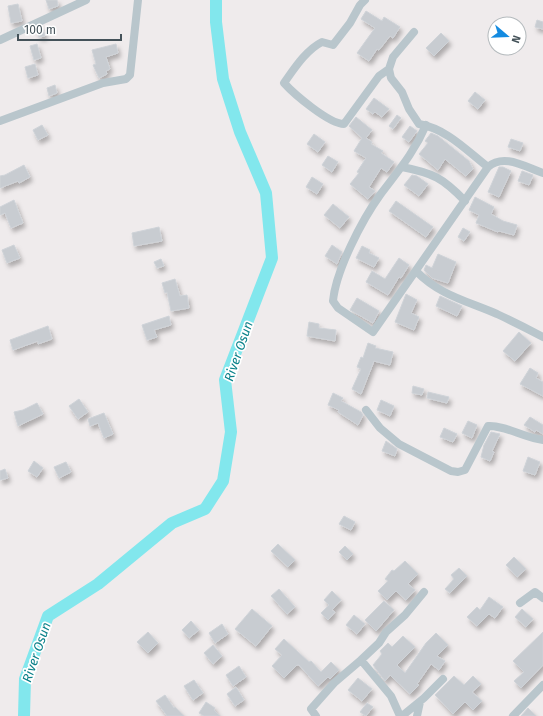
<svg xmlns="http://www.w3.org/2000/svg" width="543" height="716" font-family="'Fira Sans',sans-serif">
<defs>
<filter id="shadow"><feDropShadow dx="2.5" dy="4" stdDeviation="2" flood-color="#0004"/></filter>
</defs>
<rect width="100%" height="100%" fill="#efebec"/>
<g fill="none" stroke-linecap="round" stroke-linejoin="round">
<path stroke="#82e7ed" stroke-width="12" d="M24,716L25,679L48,616L98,584L172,523L205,509L223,481L231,432L225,380L272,258L266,193L240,132L223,79L216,22V0"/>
</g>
<path fill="#c8ccd1" stroke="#cfd3d8" filter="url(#shadow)" d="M46,0H57L58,6L49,9Z
M18,4L22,21L11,23L8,6Z
M366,11L382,21L384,17L400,27L393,38L390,36L379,50L377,49L369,61L357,53L375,28L361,19Z
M537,20L543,22V29L535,27Z
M42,26L45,36L39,37L37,29Z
M441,33L449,41L434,56L426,48Z
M37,44L41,58L34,60L30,46Z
M116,44L118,53L106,57L110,69L106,71L107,74L99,78L93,65L96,64L92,50Z
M35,64L38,75L28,78L25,67Z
M55,85L57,93L49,96L47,88Z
M475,92L485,100L478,109L468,101Z
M374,98L389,109L382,117L375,112L373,114L366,109Z
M397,115L401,118L393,129L389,126Z
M356,117L372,130L366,138L372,142L371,144L383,151L381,153L394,162L387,172L381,168L369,187L375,191L368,199L350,184L359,173L357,172L366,158L354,151L362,138L349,126Z
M42,125L48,135L38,140L33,130Z
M410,126L417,131L409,142L402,137Z
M431,133L438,136L469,161L473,169L466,176L445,159L438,170L419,154L428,143L425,141Z
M314,134L325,142L318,152L307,144Z
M511,139L523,143L520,151L508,147Z
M328,156L338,162L332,172L322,165Z
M24,165L30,177L19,183L18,181L0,188V176L5,175Z
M499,167H503L511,171L499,197L488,192Z
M522,171L533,175L529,185L518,181Z
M412,175L417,176L428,184L419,196L404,185Z
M312,177L323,184L317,194L306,187Z
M475,197L494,207L491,214L503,221L517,225L514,235L499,231L498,232L476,223L479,215L469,210Z
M14,200L23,223L11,228L5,213L0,215V207Z
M396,201L433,227L426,237L389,211Z
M333,204L349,217L340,228L324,215Z
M159,227L162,241L134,246L132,233Z
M463,228L470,232L464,241L458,237Z
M14,245L20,258L7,263L2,250Z
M332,245L342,252L337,264L325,256Z
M362,246L370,250L369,253L379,258L374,267L356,258Z
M438,254L456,262L448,283L432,278L424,270L426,265L432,268Z
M399,258L409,265L401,278L399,277L388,295L366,282L372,271L385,279Z
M161,259L164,266L157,268L154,262Z
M175,279L180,296L187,295L189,308L171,311L167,292L165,293L162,283Z
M406,294L417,300L411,313L419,317L414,330L395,322Z
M440,296L462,306L457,316L436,306Z
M357,298L379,311L373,323L350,310Z
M169,316L171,325L154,330L157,337L147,340L142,325Z
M309,322L319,324V328L336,330L335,341L307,336Z
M48,326L52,339L38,344V341L13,350L10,340Z
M519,332L531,343L515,361L503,351Z
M368,343L376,346L375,348L393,352L390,365L374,361L361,394L352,389L361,369L357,367L361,357L363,358Z
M530,368L538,373L536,378L543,382V396L520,384Z
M413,386L424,389L422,395L412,393Z
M428,392L449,397L447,403L427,398Z
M333,393L343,398L341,401L361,412L363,415L358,425L338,412L339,410L328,405Z
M79,399L88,412L78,419L69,406Z
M381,400L394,406L390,416L377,410Z
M37,403L43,414L18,426L14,412L23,410Z
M104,413L113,434L104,438L98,423L90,426L88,419Z
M530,417L543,425V434L536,430L535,432L524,425Z
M468,421L477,425L472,438L462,433Z
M444,428L457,434L453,442L440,437Z
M491,432L500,434L492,451L494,452L490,461L481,457L484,445Z
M386,441L397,449L395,456L382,451Z
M528,457L540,462L535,475L523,471Z
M34,461L43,468L37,477L28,471Z
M66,462L71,472L59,478L54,467Z
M5,469L8,478L0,480V471Z
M344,516L355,522L351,530L339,524Z
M278,544L295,560L288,567L271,551Z
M345,546L353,554L347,560L339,552Z
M514,557L526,569L517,577L506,565Z
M405,561L418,574L408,584L415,590L406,600L396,591L387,600L378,591L388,581L385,579L392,570L394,571Z
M459,568L467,576L450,593L445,589L454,579L451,575Z
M279,589L295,607L287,614L271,596Z
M332,591L341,600L332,610L335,612L328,620L321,613L329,605L324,600Z
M489,597L503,607L495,618L489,614L477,626L467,617L477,607L480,610Z
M384,601L394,610L376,631L365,620Z
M252,609L272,626L256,646L235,629Z
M522,609L533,619L526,627L515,617Z
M354,615L365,624L357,634L346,625Z
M191,621L199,630L189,638L182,630Z
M222,624L228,634L215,643L209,633Z
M148,632L158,643L148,653L137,642Z
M543,632V665L521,688L514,681L524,672L513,661Z
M436,633L448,645L437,656L445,661L439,670L431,664L417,684L419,685L410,694L390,675L385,681L373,665L382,654L380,651L388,643L392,647L403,636L415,647L397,665L405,673L426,643Z
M284,639L309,662L311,661L321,672L331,662L339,670L330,679L328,677L318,686L299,665H297L284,678L272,666L282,655L275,649Z
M213,645L222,656L213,664L204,653Z
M239,666L246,677L233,686L226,675Z
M454,676L464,685L473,676L481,684L472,692L482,701L473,710L465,702L453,714L435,695Z
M358,678L372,689L362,701L348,690Z
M194,680L203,693L193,700L184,686Z
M236,687L244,700L235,706L227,694Z
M165,695L174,708L175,707L184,716H167L165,713L156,701Z
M206,702L215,708L214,710L220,716H204L199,713Z
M367,703L373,707L366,716L360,712Z
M528,708L536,716H521Z"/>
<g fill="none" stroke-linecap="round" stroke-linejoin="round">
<path stroke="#b9c6cc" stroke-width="8" d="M365,0L360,5L350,23L333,45L322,42C306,50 294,69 284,83C294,94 329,124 344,124L379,76L389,69
M414,32L393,57L389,69L391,78L402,92L409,109L419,124C447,129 466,150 488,167
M0,40L86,0
M0,121L103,83L126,79L130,75L138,0
M426,125C414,153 398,171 380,195C362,220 336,270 333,301L338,308L373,332L488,167C504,153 525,167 543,173
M402,167C433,173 443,178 465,201
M416,271C439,295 467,301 497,314C512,321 528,329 543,337
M366,410L380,428L399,444L451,471L458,472L465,470L488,426C505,425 524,438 543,440
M520,603L535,592L543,598
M361,660L379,643L386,632L405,615L424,592
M316,716L311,709L334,683L361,660L391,696L400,716
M402,716L424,698L443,679
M417,716L420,702
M513,716L543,685"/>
</g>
<g text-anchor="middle" stroke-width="3.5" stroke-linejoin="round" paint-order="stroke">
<g font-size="13" font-style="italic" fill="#0a8189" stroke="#fff">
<text transform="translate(238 351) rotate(-71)" y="5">River Osun</text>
<text transform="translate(36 652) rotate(-71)" y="5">River Osun</text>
</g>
</g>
<g transform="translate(507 36) rotate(109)"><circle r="19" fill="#ffffff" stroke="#b4babd"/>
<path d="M0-3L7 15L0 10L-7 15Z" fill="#148be0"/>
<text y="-6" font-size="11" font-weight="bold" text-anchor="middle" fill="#445259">N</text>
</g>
<path d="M18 34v6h103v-6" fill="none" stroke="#445259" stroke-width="2"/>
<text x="24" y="34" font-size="12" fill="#445259" stroke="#ffffff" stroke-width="3" paint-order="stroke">100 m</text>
</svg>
